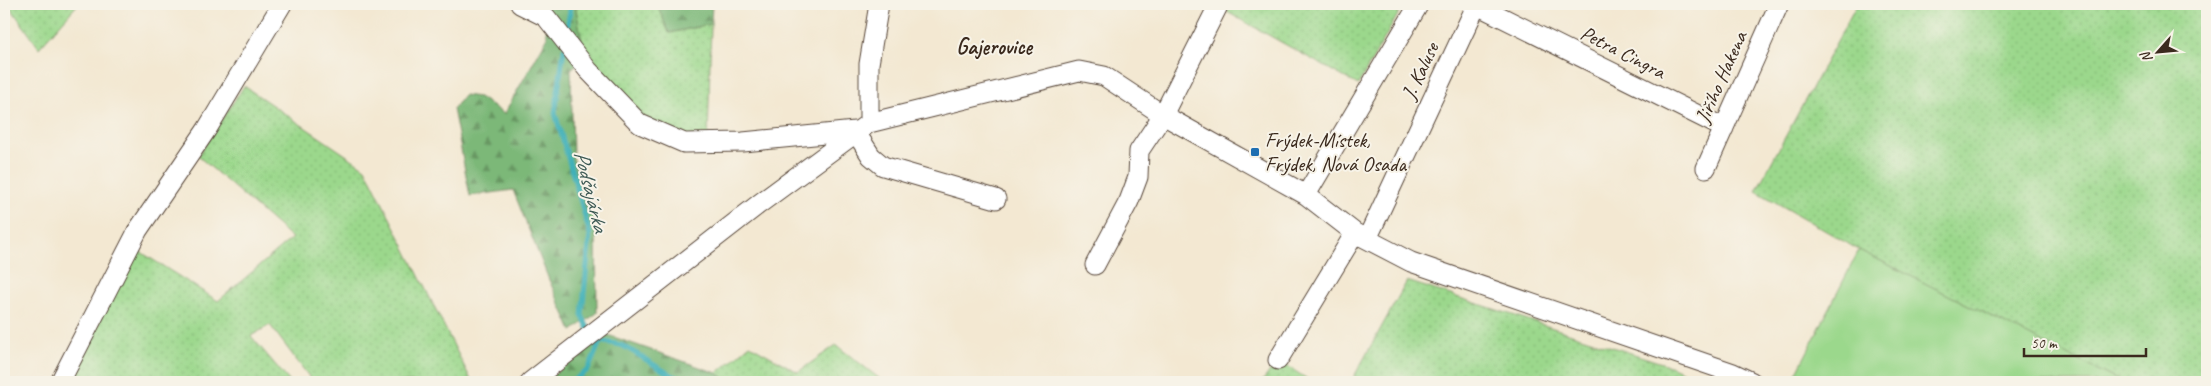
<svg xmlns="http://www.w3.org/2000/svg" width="2211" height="386" font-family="Caveat,sans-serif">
<defs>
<pattern id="grass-dots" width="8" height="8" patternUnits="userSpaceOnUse" patternTransform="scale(1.25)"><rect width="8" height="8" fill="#9bd88c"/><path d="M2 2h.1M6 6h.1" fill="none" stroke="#86ba78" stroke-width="1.8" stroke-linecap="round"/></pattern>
<pattern id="forest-firs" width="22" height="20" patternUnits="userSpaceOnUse" patternTransform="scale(1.25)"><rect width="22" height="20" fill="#7cb878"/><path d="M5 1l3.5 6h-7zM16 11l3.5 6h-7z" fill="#679662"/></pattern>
</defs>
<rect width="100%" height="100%" fill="#f7f3e8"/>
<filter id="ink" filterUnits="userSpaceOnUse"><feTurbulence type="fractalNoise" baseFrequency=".02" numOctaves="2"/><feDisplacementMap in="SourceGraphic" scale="10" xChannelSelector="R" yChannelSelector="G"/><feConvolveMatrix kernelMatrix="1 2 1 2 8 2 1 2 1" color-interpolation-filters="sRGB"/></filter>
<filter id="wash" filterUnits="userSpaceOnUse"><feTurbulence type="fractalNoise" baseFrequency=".0096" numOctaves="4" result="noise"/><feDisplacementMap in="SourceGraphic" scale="20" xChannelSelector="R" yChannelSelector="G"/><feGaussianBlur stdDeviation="1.12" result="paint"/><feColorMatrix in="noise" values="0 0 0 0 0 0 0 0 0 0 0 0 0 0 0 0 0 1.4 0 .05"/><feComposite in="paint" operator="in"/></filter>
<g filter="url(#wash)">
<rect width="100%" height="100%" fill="#f3e8d2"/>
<path fill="url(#grass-dots)" stroke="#6b8155" d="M8,4H78L39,48Z
M575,4H657L670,33L711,24L708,143L649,126L585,58Z
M1233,4H1404L1358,85L1227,12Z
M1857,4H2207V382H2121L1859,250L1756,191Z
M244,86L365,168L472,382H313L270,325L251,336L290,382H82L72,375L136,249L218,301L292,238L198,156Z
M1407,281L1665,364L1707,382H1351Z
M750,345L798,372L836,345L884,382H730L717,373Z
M1278,360L1312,382H1262Z"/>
<path fill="url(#forest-firs)" stroke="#5c714b" d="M541,4H575L585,58L571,69L573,157L579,182L596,221L597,313L572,331L549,280L513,190L470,196L453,109L464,95L479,97L504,114L547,38L546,15Z
M657,4H712L711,24L669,33Z
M605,334L717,373L730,382H544Z"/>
<path fill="#9bd88c" stroke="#6b8155" d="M1859,250L2121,382H1792Z"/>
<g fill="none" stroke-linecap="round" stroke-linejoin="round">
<path stroke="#40b0b8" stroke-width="5" d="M566,35L571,4
M564,49L555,113L590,234L582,315L589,330
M593,338C601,344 613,342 623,346C646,358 665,375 690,382
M571,382L588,370L600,342"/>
</g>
</g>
<g filter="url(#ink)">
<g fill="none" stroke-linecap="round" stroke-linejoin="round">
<g stroke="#574639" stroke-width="21">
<path id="minor" d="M520,4L546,17L588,70L640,124L684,143L743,142L855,131L871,156L883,166L996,199
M1475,4L1724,128
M869,123V64L879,4
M1706,168L1779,4
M1306,195L1419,4
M1367,239L1477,4
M1095,265L1129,201L1138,177L1139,151L1163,115L1219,4
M1278,360L1355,233
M60,382L138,230L207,129L282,4
M530,382L759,204L869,123L1079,71L1104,76L1163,115L1306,195L1355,233L1411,262L1733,373L1752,382"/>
</g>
<use href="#minor" stroke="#fff" stroke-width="19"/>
</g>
</g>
<rect fill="#1f6fb2" stroke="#f7f3e8" stroke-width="2" x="1250" y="147" width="10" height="10" rx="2.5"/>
<g text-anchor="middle" stroke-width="4" stroke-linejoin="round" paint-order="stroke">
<g font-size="21" fill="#3b2a1e" stroke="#f7f3e8">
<text transform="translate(1623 52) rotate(27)" y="7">Petra Cingra</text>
<text transform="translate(1420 71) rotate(-65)" y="7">J. Kaluse</text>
<text transform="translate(1721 77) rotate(-66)" y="7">Jiřího Hakena</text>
</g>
<g font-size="21" fill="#3b2a1e" stroke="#f7f3e8" text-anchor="start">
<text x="1265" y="147">Frýdek-Místek,<tspan x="1265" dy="24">Frýdek, Nová Osada</tspan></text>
</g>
<g font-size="22" font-weight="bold" fill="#3b2a1e" stroke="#f7f3e8">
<text x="994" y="54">Gajerovice</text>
</g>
<g font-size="22" font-style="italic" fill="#3d5954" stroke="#f7f3e8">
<text transform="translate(592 191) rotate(76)" y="8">Podšajárka</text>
</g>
</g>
<rect width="2211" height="386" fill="none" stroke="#f7f3e8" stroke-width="20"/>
<g transform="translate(2158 52) rotate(243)" stroke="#f7f3e8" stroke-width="4" paint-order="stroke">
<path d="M0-4L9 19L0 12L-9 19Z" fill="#3b2a1e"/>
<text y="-8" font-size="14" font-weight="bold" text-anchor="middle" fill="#3b2a1e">N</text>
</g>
<path d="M2024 348v8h122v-8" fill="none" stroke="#3b2a1e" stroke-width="2.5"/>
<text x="2031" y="348" font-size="15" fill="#3b2a1e" stroke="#f7f3e8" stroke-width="4" paint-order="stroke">50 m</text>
</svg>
